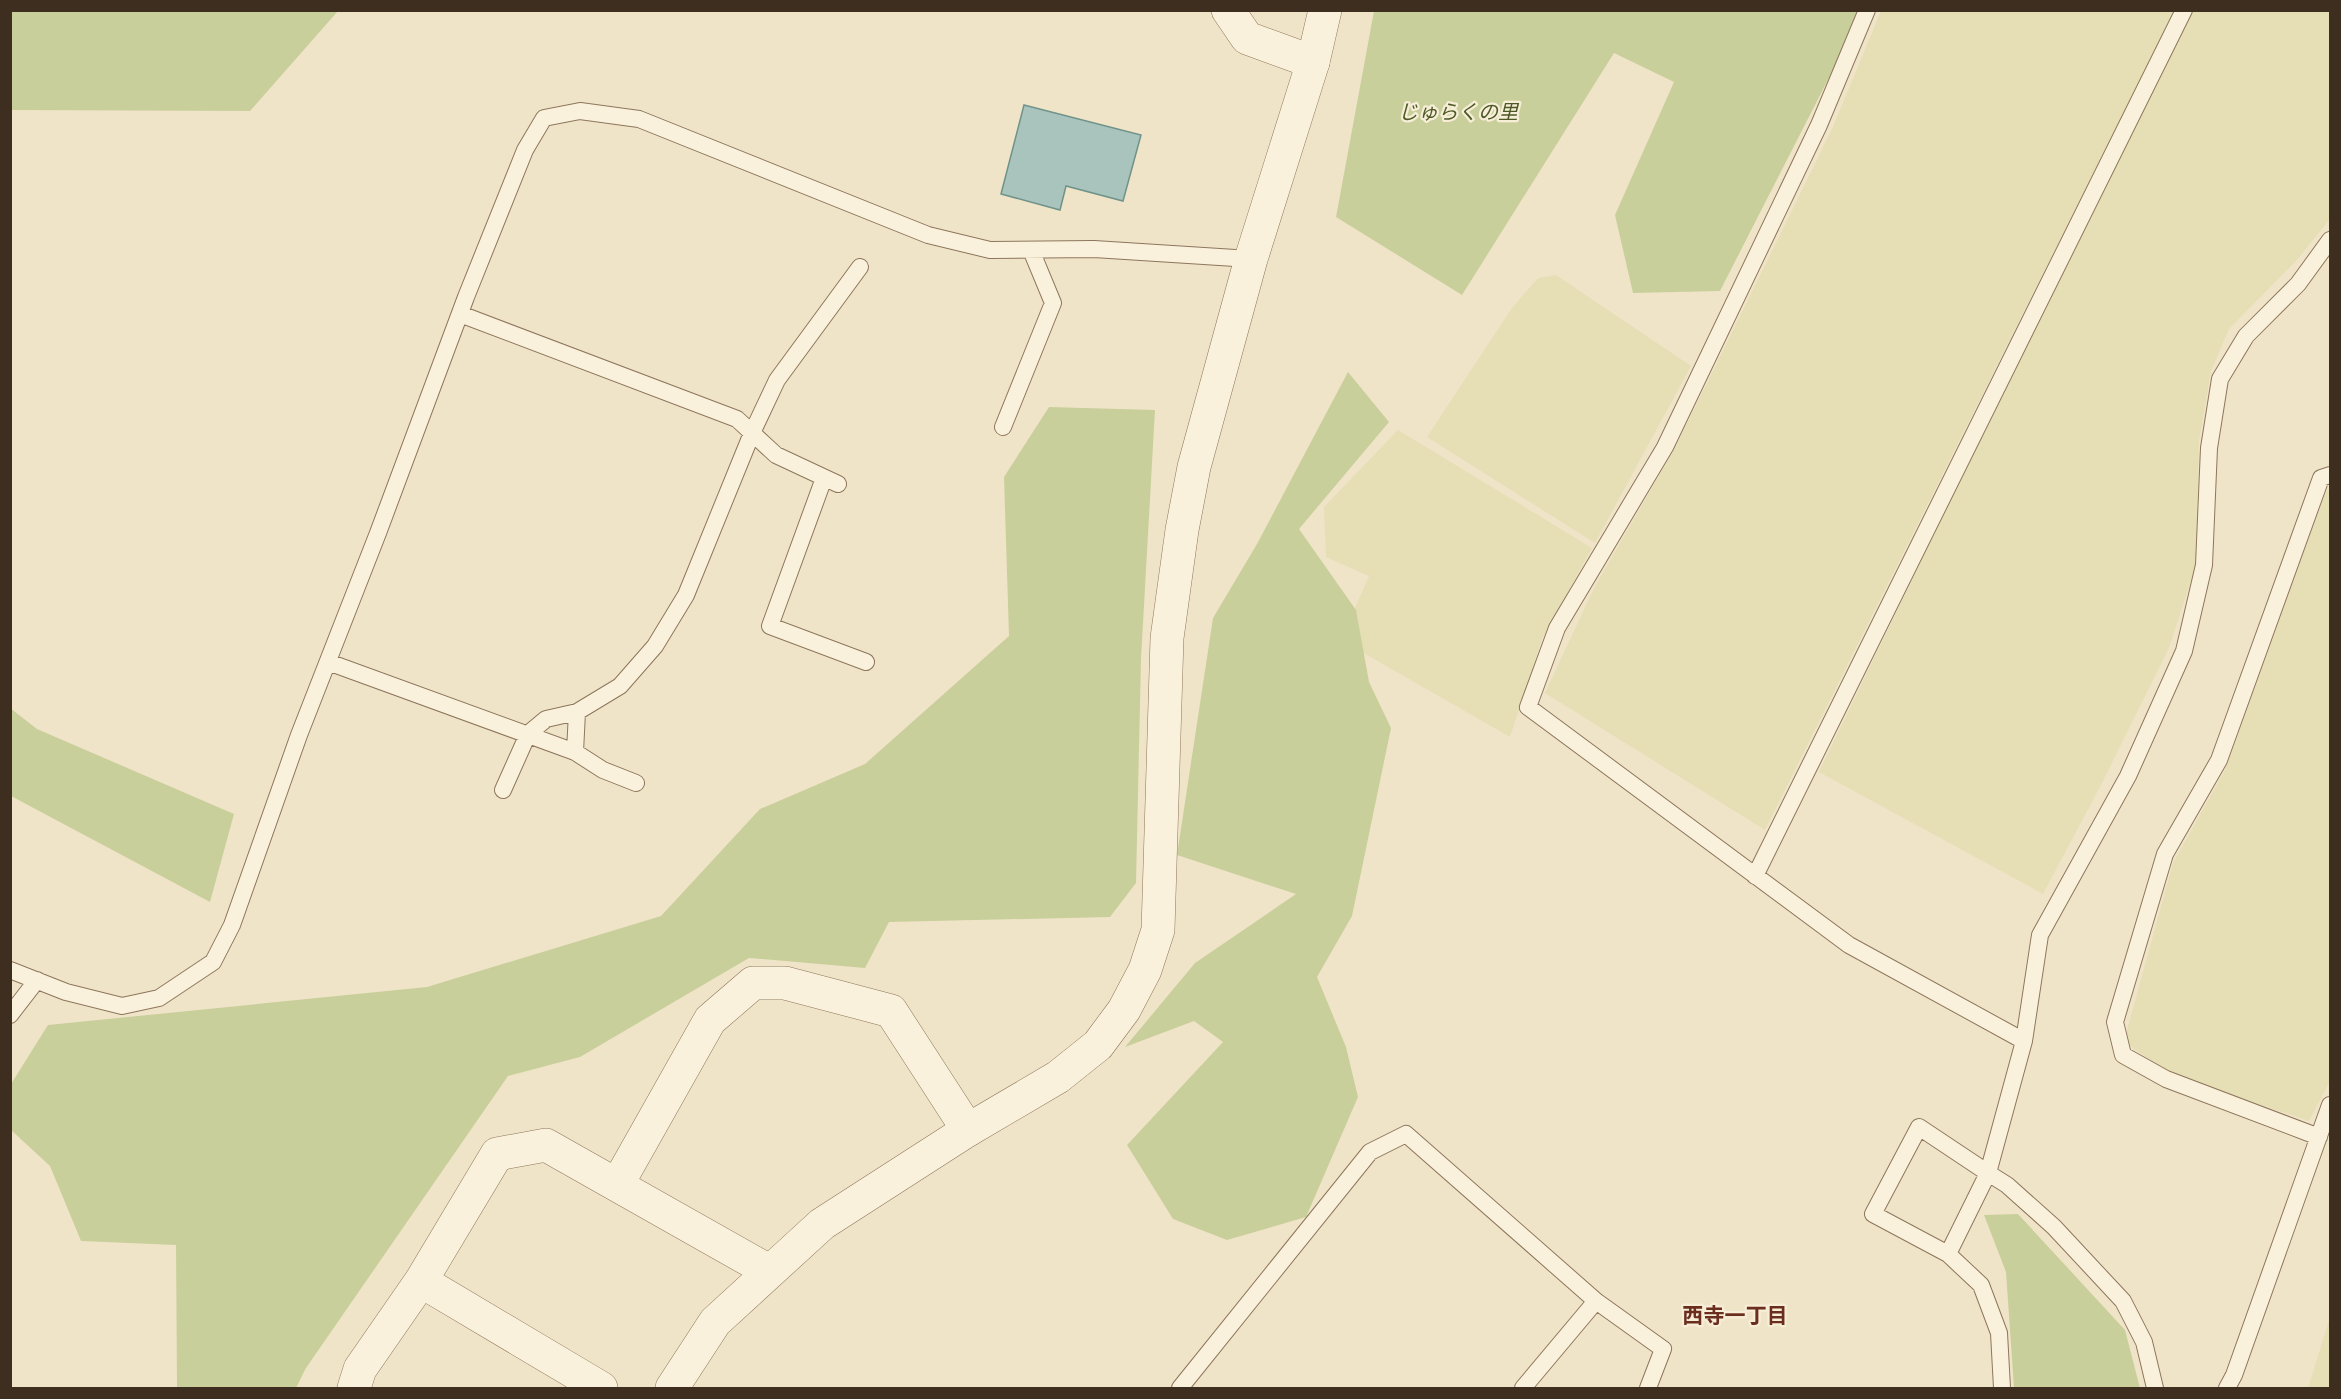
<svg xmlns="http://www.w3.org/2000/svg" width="2341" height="1399" font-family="Spectral,'Noto Sans JP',serif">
<rect width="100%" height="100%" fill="#f0e4c8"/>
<path fill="#e6deb5" d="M1881,11H2174L1765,830L1545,693L1594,588L1674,450L1832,129Z
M2193,11H2330V219L2296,261L2229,329L2211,371L2199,441L2196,565L2169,648L2102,783L2043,894L1819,772L1965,470Z
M1556,275L1691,366L1595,543L1427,437L1512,308L1538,278Z
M1398,430L1592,548L1542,639L1510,737L1341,640L1369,576L1326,557L1324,507Z
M2330,489V1081L2309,1121L2167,1073L2124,1041L2173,863L2225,770L2326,491Z
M2330,1317V1388H2308Z"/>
<path fill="#c9cf9b" d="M11,10H338V11L250,111L11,110Z
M1374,11H1863L1720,291L1633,293L1615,215L1674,82L1614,53L1462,295L1336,217Z
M1348,372L1389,422L1299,529L1356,610L1369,682L1391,728L1352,916L1317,977L1346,1047L1358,1097L1306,1217L1227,1240L1173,1219L1127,1145L1223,1042L1194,1021L1125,1047L1195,963L1296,894L1177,855L1213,618L1257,544Z
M1049,407L1155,410L1141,659L1136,883L1110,917L889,922L865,968L749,958L580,1057L508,1076L306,1368L296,1388H177L176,1245L81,1241L50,1166L11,1130V1084L48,1025L427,987L661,916L760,809L865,764L1009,636L1004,477Z
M10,708L37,729L234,814L210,902L11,796Z
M2018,1214L2125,1330L2140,1388H2014L2006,1272L1984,1215Z"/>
<path fill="#a9c4bc" stroke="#6f938a" stroke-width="1.5" d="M1024,105L1141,135L1123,201L1066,186L1060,210L1001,194Z"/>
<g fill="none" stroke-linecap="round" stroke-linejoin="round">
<g stroke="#8d765c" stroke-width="18">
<path id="service" d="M1867,10L1819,125L1665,447L1557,628L1528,707L1849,945L2024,1041L1988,1173L1919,1127L1873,1214L1948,1254
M460,314L737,419L776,455L838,484
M1003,427L1053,303L1031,250
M824,478L770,626L866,662
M328,662L575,752L603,770L636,783
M575,752L577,712L620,686L655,646L686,595L752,433L777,380L860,267
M503,790L528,734L546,719L577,712
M1755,876L2184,10
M10,970L66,992L122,1006L159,998L213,962L232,925L299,735L378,533L466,297L525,150L544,118L580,111L639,119L928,235L990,250L1094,249L1251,259
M10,1015L37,980
M2024,1041L2040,935L2128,776L2184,651L2204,565L2209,448L2220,379L2246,336L2298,284L2330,240
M2319,1137L2166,1079L2123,1055L2115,1022L2165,854L2219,760L2321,478L2330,475
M1180,1388L1370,1152L1406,1134L1596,1301L1663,1349L1648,1388
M1523,1388L1596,1301
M2002,1388L1999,1333L1981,1285L1948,1254L1988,1173L2007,1185L2054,1227L2123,1301L2144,1342L2155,1388
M2227,1388L2234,1375L2330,1105"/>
</g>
<g stroke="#8d765c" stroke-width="34">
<path id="minor" d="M1228,10L1247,38L1313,62
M617,1185L710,1020L753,983H785L891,1011L968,1130
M421,1281L601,1388
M354,1388L360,1369L421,1281L497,1154L546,1145L769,1271"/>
</g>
<g stroke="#8d765c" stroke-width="34">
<path id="tertiary" d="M672,1388L715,1322L822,1224L968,1130L1058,1077L1098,1045L1124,1010L1145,970L1158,930L1167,638L1182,530L1194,467L1251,259L1313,62L1325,10"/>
</g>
<use href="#service" stroke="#faf1dc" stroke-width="16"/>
<use href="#minor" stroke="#faf1dc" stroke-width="33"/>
<use href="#tertiary" stroke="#faf1dc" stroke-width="33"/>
</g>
<g text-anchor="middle" stroke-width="4.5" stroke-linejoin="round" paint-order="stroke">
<g font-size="20" font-style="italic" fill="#4d5a26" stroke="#f7eed8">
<text x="1458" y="119">じゅらくの里</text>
</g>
<g font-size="21" font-weight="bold" fill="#6b2e1e" stroke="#f7eed8">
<text x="1735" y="1323">西寺一丁目</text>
</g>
</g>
<rect width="2341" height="1399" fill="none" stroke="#3d2e20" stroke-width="24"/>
</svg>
